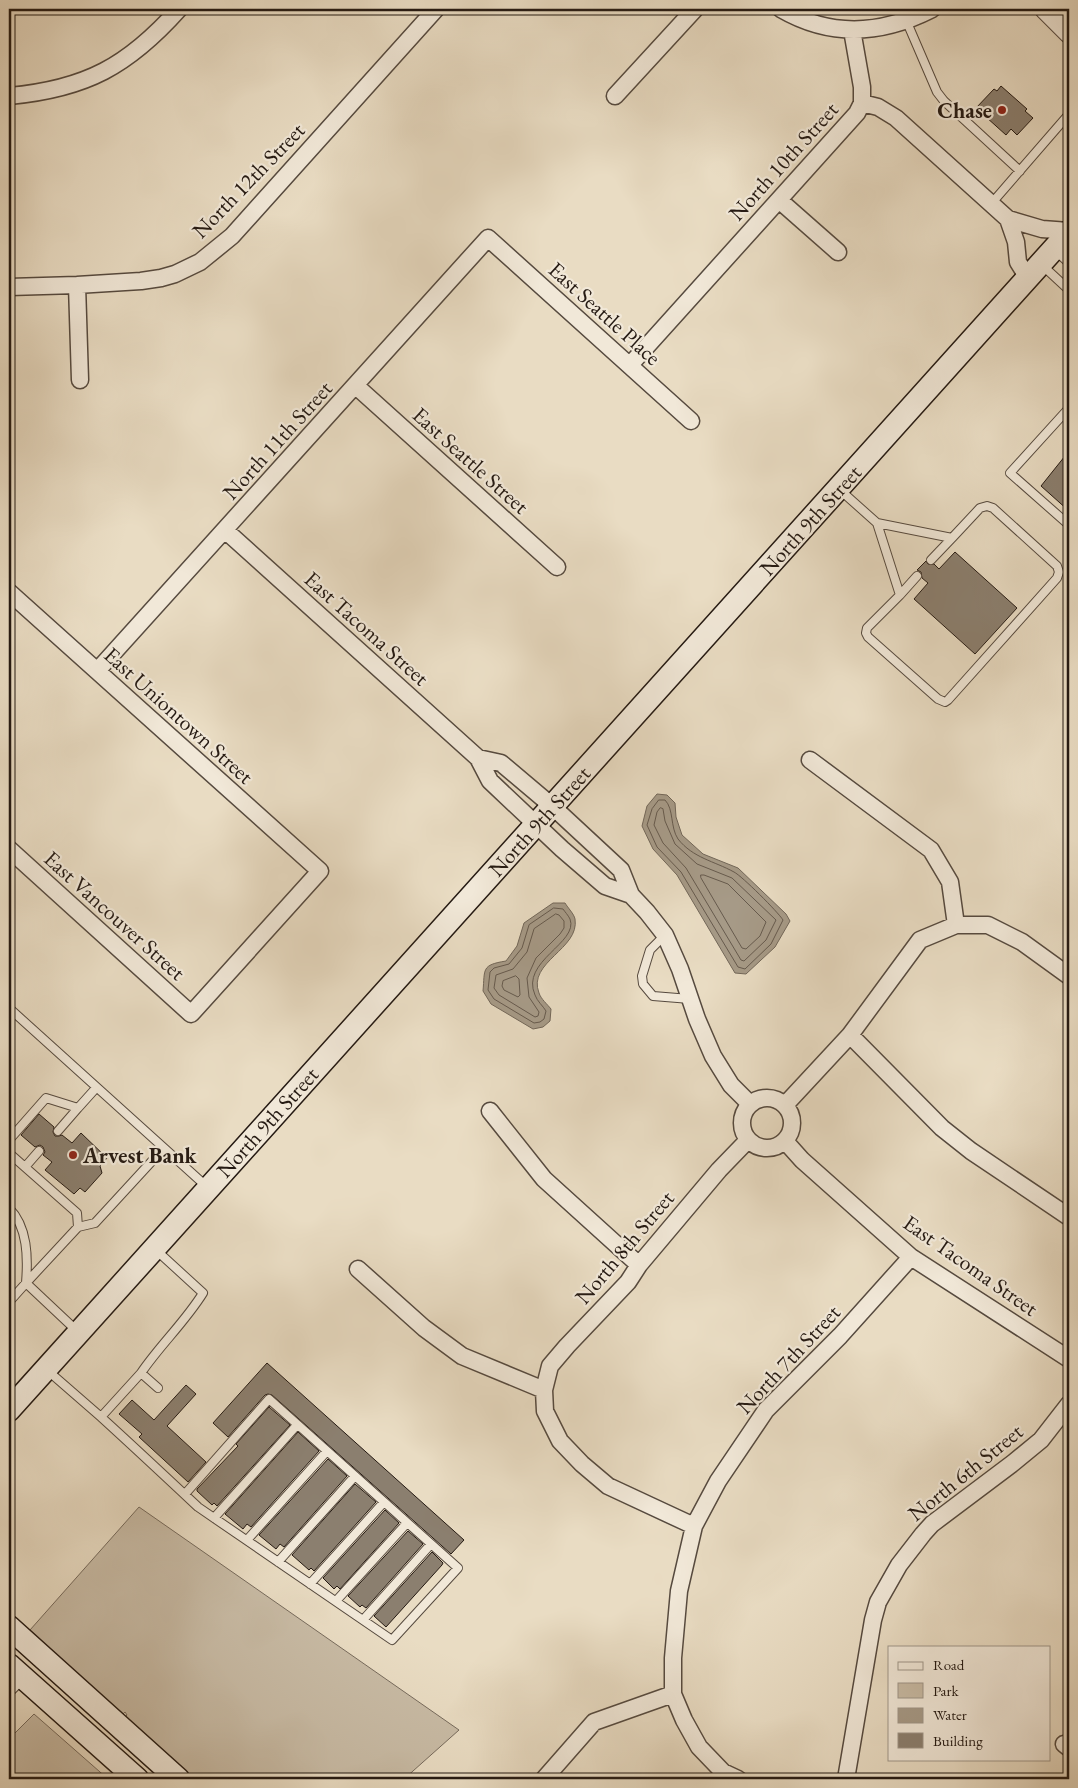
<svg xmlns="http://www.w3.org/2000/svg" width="1078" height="1788" font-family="'EB Garamond',serif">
<rect width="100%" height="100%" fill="#e9dcc3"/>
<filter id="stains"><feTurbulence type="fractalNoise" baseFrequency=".004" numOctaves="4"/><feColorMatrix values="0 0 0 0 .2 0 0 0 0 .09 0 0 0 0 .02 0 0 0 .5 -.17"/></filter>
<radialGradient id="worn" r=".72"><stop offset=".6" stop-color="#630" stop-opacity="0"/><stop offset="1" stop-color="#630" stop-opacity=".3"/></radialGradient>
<path fill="#c8bba5" stroke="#766a5c" d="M139,1507L459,1730L404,1779H191L127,1721L124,1718L127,1715L125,1712L121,1716L30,1630Z
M34,1714L108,1779H9V1739Z"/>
<path fill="#a69a87" stroke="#726759" d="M657,794L667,795L675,803L676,817L682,835L703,854L738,868L786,914L790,921L775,947L746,974L735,973L677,875L653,849L642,826L647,806Z
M553,903H565C568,908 574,914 575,919C580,949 527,962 539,993C541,999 547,1004 551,1009L550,1021L543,1027L533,1029L491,1004L483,991C485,969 481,965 506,961L517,946L524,923Z"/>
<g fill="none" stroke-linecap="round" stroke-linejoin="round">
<path stroke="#665a4d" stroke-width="1" d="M659,800H665C674,809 670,827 678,839C693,858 714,861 734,872C742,876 778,912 783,920L771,944L745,969L738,967L681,872L657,847L647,825L652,809Z
M663,809L665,821L675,844L697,864L732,878L776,920L766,940L744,961L741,960L686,868L663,843L654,825L657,812L660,808Z
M701,875H704L728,884L766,922L760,936L746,949L742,948L701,878Z
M554,908L563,909C565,912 568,915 570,919C579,943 520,961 535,995C537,1001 543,1006 546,1011L544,1019L540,1022L534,1023L494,999L488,990L490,972L494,968L509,964L522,948L529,925Z
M556,914L559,915L564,921V928L560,934L536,958L527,978L529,997L539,1012L538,1016L535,1017L499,995L494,988L496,975L513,969L527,952L534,929Z
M516,976L519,979L520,995L518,997L504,990L502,986L503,981Z"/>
</g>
<path fill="#8b7f6f" stroke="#251a13" d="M1001,86L1027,109L1025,111L1033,118L1017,135L1011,129L1006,135L976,108L994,89L997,91Z
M1069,451V511L1041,486Z
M955,552L1017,608L975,654L914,599L928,583L922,578L921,572L917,570L926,561L928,564H934L939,569Z
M39,1114L54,1127L53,1132L55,1136H59L62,1135L72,1143L81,1133L107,1158L100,1166L102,1173L85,1192L80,1188L74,1194L45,1170L52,1162L43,1155L45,1152L43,1147L40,1145L35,1147L21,1135Z
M267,1363L464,1540L451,1554L272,1395L268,1394L265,1395L228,1437L213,1423Z
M186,1385L196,1394L167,1426L206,1462L188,1482L139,1437L142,1434L119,1414L132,1400L154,1420Z
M269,1407L290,1425L217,1506L214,1503L212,1505L197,1491V1489L238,1446L236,1444Z
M298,1432L319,1451L251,1527L247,1524L243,1529L225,1514Z
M328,1459L347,1476L284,1547L280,1544L276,1549L259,1535Z
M355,1484L376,1502L314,1571L311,1568L309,1570L292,1555Z
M385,1510L399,1523L340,1589L337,1586L334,1589L323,1578Z
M408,1531L423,1544L366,1608L362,1605L360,1607L348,1596Z
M432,1552L443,1563L442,1565L386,1627L374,1616Z"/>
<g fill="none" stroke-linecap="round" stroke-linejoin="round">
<g stroke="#564a3f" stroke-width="10">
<path id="service" d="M906,20L937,92L944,101L1020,171
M991,204L1069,114
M1056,251L1069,263
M1042,265L1069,290
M1069,408L1010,473L1069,525
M840,490L877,523L900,595L867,628L866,633L868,637L938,699L945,702L948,700L1057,578L1059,572L1057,566L993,508L987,506L980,508L952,538L877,523
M931,560L952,538
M900,595L917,576
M665,935L650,950L642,976L643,984L653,996L690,999
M9,1008L164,1148
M58,1131L78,1108
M9,1140L46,1098L78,1108L96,1088
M9,1153L77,1213L78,1227
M25,1167L39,1151
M9,1208C28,1227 28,1258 26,1283
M26,1283L78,1227L95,1223L164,1148L206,1186
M9,1302L26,1283L77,1331
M47,1370L101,1417L141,1373L158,1388
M141,1373C160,1345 185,1322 203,1293L156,1250
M101,1417C134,1447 166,1477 198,1507L392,1640L458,1568L269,1399L185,1494
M214,1518L297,1425
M247,1540L327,1451
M278,1562L355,1476
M310,1584L384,1502
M336,1601L407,1523
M363,1620L431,1544
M9,1693L23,1679"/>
</g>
<g stroke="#564a3f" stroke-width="19">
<path id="minor" d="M781,9C831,38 881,35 932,9
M9,96C86,89 128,66 179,9
M615,96L695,9
M862,103L878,107L896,118L1008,219L1042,229L1069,231
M779,200L838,252
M1008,219L1016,242L1018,262L1028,278
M77,285L80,380
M9,287L77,285L141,281L161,278L175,274L200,262L232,236L436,9
M630,365L857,113L862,103V87L852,30
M356,386L557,567
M226,531L478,758L490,781L562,849L605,886L631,895
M9,592L320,871L191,1014L9,849
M97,671L488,238L691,421
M478,758L501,763L552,806L621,870L631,895L647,912L665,935L680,969L697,1019L713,1056L731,1085L750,1104
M810,760L931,850L950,882L956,925
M850,1035L942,1128L971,1151L1069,1217
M742 1123a25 25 0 1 1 50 0a25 25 0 1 1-50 0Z
M785,1105L850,1035L920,940L956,925H988L1022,942L1069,976
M490,1111L544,1179L639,1265
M785,1141L802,1160L911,1257L1069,1359
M358,1269L424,1328L462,1356L544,1390
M694,1526L608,1486L582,1464L560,1441L545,1411L544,1390L550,1366L567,1346L628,1282L639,1265L719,1170L748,1140
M1064,1744L1069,1748
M544,1779L594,1722L673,1694
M738,1779L723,1772L699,1747L684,1720L673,1694V1658L679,1591L694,1526L718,1481L766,1410L840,1336L911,1257
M846,1779L873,1620L878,1602L899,1565L923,1534L932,1524L1013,1463L1041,1440L1069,1404"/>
</g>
<g stroke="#564a3f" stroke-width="22">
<path id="tertiary" d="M1045,9L1069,33"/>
</g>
<g stroke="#251a13" stroke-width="25">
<path id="secondary" d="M9,1410L1069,232
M9,1627L178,1779
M9,1665L137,1779"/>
</g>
<use href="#service" stroke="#f1e8d8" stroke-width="8"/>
<use href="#minor" stroke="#f1e8d8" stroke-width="16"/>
<use href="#tertiary" stroke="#f1e8d8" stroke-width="20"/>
<use href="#secondary" stroke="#f1e8d8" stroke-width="22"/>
</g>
<g fill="#8f2418" stroke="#f1e8d8" stroke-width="2">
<circle cx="1002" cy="110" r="5"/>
<circle cx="73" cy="1155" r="5"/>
</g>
<g text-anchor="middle" stroke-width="4.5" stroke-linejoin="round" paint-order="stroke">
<g font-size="22" font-weight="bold" fill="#251a13" stroke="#f1e8d8" text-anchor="end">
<text x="992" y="118">Chase</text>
<text x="83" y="1163" text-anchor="start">Arvest Bank</text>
</g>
<g font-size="22" fill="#251a13" stroke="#f1e8d8">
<text transform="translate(783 161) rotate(-48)" y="8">North 10th Street</text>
<text transform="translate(248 180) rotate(-46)" y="8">North 12th Street</text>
<text transform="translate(605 313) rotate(42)" y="8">East Seattle Place</text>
<text transform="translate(277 440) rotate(-48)" y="8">North 11th Street</text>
<text transform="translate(471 460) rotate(42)" y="8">East Seattle Street</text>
<text transform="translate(810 520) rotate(-48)" y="8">North 9th Street</text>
<text transform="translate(367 628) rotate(42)" y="8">East Tacoma Street</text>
<text transform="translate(179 715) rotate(42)" y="8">East Uniontown Street</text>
<text transform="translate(539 821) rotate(-48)" y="8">North 9th Street</text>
<text transform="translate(115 915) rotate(42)" y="8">East Vancouver Street</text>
<text transform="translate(267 1122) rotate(-48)" y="8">North 9th Street</text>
<text transform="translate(624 1247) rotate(-50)" y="8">North 8th Street</text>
<text transform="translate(971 1265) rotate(35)" y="8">East Tacoma Street</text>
<text transform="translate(788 1359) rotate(-47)" y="8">North 7th Street</text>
<text transform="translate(965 1472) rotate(-39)" y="8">North 6th Street</text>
</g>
</g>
<rect width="1078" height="1788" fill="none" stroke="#e9dcc3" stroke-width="30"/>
<rect x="10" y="10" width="1058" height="1768" fill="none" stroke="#251a13" stroke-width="2.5"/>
<rect x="15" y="15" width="1048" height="1758" fill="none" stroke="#251a13"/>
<rect x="888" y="1646" width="162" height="115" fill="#f1e8d8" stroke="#9f9689"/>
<rect x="898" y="1662" width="25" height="8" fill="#f1e8d8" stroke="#9f9689"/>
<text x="933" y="1670" font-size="15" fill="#251a13">Road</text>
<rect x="898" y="1683" width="25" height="15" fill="#c8bba5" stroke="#9f9689"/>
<text x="933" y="1696" font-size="15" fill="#251a13">Park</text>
<rect x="898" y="1708" width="25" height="15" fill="#a69a87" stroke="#9f9689"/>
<text x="933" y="1720" font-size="15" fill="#251a13">Water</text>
<rect x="898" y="1733" width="25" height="15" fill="#8b7f6f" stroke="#9f9689"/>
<text x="933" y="1746" font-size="15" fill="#251a13">Building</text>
<rect width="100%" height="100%" filter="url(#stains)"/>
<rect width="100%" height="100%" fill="url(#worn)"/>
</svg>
